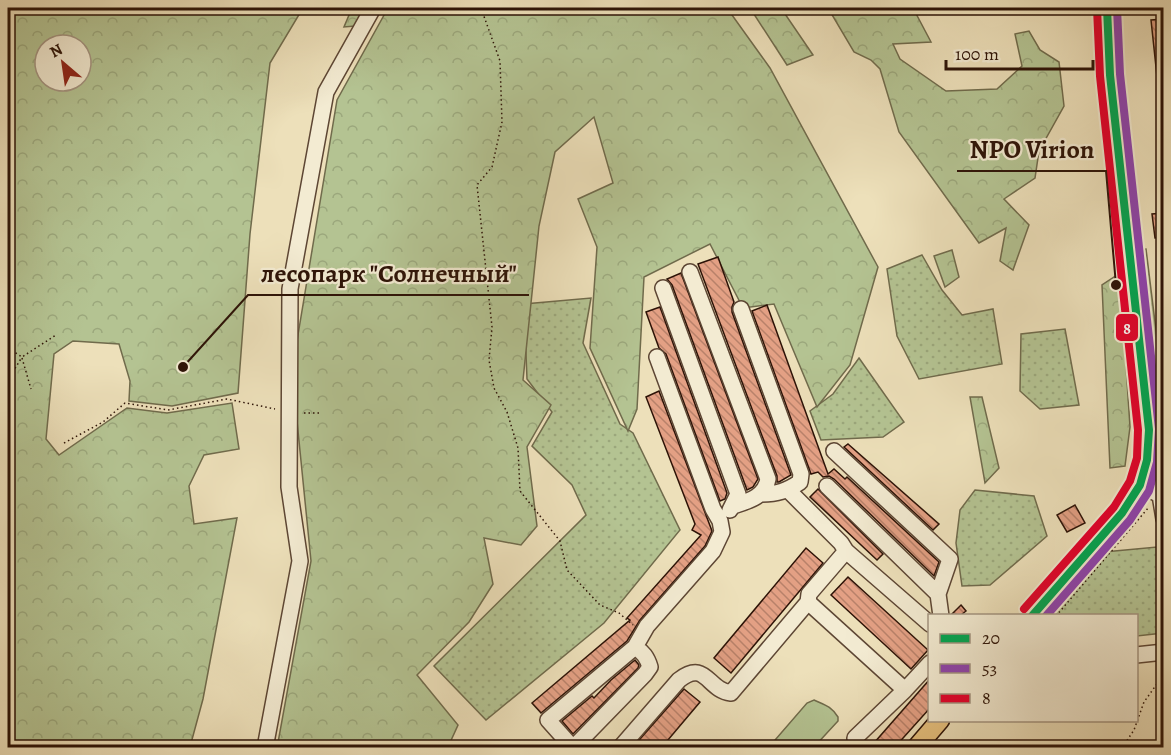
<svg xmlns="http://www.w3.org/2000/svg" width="1171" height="755" font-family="Alegreya,serif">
<defs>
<pattern id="green-dots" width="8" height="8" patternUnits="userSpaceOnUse" patternTransform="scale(1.5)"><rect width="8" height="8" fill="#b4c392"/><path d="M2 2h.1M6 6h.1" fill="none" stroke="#9ba77c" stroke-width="1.8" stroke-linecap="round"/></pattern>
<pattern id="forest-crowns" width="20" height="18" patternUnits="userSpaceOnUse" patternTransform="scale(1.5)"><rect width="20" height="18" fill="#b4c392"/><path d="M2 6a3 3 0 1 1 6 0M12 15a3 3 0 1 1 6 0" fill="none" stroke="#9ba77c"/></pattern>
<pattern id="building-back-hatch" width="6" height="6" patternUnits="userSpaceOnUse" patternTransform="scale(1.5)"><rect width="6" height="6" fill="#e3a084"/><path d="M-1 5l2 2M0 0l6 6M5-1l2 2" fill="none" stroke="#b8816a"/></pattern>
</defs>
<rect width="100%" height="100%" fill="#ede0ba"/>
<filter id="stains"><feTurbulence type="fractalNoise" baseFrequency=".00333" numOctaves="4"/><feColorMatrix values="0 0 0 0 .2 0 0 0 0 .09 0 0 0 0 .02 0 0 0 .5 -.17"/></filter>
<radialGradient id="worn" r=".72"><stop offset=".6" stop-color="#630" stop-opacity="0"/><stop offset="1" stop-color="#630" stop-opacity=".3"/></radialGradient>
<path fill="url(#green-dots)" stroke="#706b4c" stroke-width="1.5" d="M922,255L942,290L962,315L993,309L1002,364L919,379L897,336L887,269Z
M591,298L583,343L620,424L633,433L680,530L604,623L486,720L434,666L586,515L572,485L532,446L552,412L527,379L524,304Z
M1065,329L1079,405L1040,409L1020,391L1021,334Z
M859,358L904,422L883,437L821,440L810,411L833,394Z
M975,490L1034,496L1047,536L990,585L962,586L956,543L960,510Z
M1157,547L1163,599V633L1137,636L1136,616L1050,615L1104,552Z"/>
<path fill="url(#forest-crowns)" stroke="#706b4c" stroke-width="1.5" fill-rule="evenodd" d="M8,8H303L270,63L250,234L238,393L172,406L129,401L130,381L119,344L73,341L54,354L46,439L59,455L127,408L167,413L232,403L239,449L204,455L189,486L194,524L237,518L203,699L190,747H8ZM45,45H81V81H45Z
M352,8H366L355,26L344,27Z
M388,8H727L770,68L878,267L850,365L817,407L774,304L743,308L710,244L644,277L637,409L628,431L590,348L597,247L578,199L613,183L594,117L555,152L539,226L523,380L551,405L527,447L537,526L521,545L484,538L493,584L469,622L417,675L458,725L448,747L277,748L311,561L292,371L337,100Z
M750,8H781L813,55L787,65Z
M828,8H913L931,42L893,44L900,59L946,91L997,89L1022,66L1015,34L1029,31L1040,50L1059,62L1064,106L1039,151L1035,178L1004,199L1029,225L1013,270L1000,261L1006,228L979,243L899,132L880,69L871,60L854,52Z
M1146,249L1163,387V483L1136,250Z
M952,250L959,277L945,287L934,256Z
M1120,273L1130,427L1125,466L1110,468L1102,285Z
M970,397H982L999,468L985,483Z"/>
<path fill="#b4c392" stroke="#706b4c" stroke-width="1.5" d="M814,700C825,705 831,706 838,717V721L814,747H769L807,703Z"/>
<path fill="url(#building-back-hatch)" stroke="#2d1307" stroke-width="1.5" d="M1164,19V86H1158L1151,20Z
M1164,213V237L1155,238L1152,214Z
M718,257L734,302L732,307V312L791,475L779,482H777V476L698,264Z
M681,273L758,479L753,487L747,490L672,285L667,279Z
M767,305L828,474L834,469L845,479L847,477L939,562L934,576L834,479L829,476L823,477L818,472L811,474L752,311Z
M660,307L727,493L725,499L720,501L666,354L659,348L646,312Z
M659,391L712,531L705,546L640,620L627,641L541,713L532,703L630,620L627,618L701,535L692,530L695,524L646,397Z
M848,444L939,524L933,530L844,447Z
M818,489L883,554L877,560L810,497Z
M1075,505L1085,523L1067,532L1057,515Z
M806,548L823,563L731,673L714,658Z
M848,577L928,650L911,669L831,595Z
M961,605L966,611L961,615H951Z
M635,660L639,665L638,668L573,734L562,721L592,696L594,698L611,680Z
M930,679V708L895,747H879L874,743Z
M684,689L700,702L662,747H633Z"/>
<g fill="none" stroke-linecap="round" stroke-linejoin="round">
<g stroke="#5d4634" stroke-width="18">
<path id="minor" d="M690,272L768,479C765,497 748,501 733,506
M663,288L738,494L730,510
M741,309L801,474L800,482C787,491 777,494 761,494
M834,451L950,559L938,594L941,616
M1140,485L1160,495L1164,519
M827,486L938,594
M788,490L841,543L846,551L809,594L808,602L905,690
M846,551L930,624
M635,647C643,652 647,657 650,667L645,674L573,748L548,720L635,647L647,626L713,551L722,532L720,521L713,509L657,357
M1136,655L1164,652
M265,748L300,561L289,487L290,289L326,92L373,8
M620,748L679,680C706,659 707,690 731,693L808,602
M856,748L855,738L905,690L930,663"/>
</g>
<g stroke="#2d1307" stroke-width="21">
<path id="major" d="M1032,616L1122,513L1140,485L1147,460L1149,430L1110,75L1107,8
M916,748L940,720"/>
</g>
<path stroke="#2d1307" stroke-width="1.5" stroke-dasharray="1.5 3" stroke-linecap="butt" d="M481,8L500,61L502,122L492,167L477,185L492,327L489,360L494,388L507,412L518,448L520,491L560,541L567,570L600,605L619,613L633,625
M8,348L22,357L56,335
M22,358L31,389
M8,380L22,357
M304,413H321
M64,443L103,422L125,403L168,410L227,399L275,409
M1056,616L1149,507
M945,748L948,740L955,748
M1122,748L1134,730L1144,702L1164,674"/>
<use href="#minor" stroke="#f3ebd2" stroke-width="15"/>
<use href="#major" stroke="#e6c07d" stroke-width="18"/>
<g stroke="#f3ebd2" stroke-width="12">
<path id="bus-1" d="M1032,616L1122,513L1140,485L1147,460L1149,430L1110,75L1107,8"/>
</g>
<g stroke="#f3ebd2" stroke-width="12">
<path id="bus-2" d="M1046,616L1130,520L1149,491L1157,462L1159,429L1120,74L1117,8"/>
</g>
<g stroke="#f3ebd2" stroke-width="12">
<path id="bus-3" d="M1024,609L1114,507L1130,481L1137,458L1138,430L1100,76L1097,8"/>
</g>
<use href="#bus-1" stroke="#00a651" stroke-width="8"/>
<use href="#bus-2" stroke="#8e44ad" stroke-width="8"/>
<use href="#bus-3" stroke="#e4002b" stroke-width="8"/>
</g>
<path fill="none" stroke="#2d1307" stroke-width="2" d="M1116 285L1106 171H957M183 367L248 295H529"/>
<g fill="#2d1307" stroke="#f3ebd2" stroke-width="2">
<circle cx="1116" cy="285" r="6"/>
<circle cx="183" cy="367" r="6"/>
</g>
<g font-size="26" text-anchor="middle" font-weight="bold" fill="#2d1307" stroke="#f3ebd2" stroke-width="4.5" stroke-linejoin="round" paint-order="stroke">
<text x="1032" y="158">NPO Virion</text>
<text x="389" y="282">лесопарк "Солнечный"</text>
</g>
<rect stroke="#f3ebd2" stroke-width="2" x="1115" y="313" width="24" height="29" rx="6" fill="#e4002b"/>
<g font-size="16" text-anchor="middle" font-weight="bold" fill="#fff">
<text x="1127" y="334">8</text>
</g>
<rect width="1171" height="755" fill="none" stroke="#ede0ba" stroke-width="30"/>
<rect x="9" y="9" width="1153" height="737" fill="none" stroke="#2d1307" stroke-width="3"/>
<rect x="15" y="15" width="1141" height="725" fill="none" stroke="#2d1307" stroke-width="1.5"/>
<rect x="928" y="614" width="210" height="108" fill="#f3ebd2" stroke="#a49581" stroke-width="1.5"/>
<rect x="940" y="634" width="30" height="9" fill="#00a651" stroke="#a49581" stroke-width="1.5"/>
<text x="982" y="644" font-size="18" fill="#2d1307">20</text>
<rect x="940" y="664" width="30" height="9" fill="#8e44ad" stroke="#a49581" stroke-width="1.5"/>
<text x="982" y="674" font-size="18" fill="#2d1307">53</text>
<rect x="940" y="694" width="30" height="9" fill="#e4002b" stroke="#a49581" stroke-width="1.5"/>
<text x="982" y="704" font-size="18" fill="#2d1307">8</text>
<g transform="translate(63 63) rotate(331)"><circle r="28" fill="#f3ebd2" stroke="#a49581" stroke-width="1.5"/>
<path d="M0-4.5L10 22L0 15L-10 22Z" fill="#8f2418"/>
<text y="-9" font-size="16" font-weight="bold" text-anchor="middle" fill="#2d1307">N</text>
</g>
<path d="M946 60v9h147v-9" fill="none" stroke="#2d1307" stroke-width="3"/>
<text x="955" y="60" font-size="18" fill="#2d1307" stroke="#f3ebd2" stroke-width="4.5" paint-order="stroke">100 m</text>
<rect width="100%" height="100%" filter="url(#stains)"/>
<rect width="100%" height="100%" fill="url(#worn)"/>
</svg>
